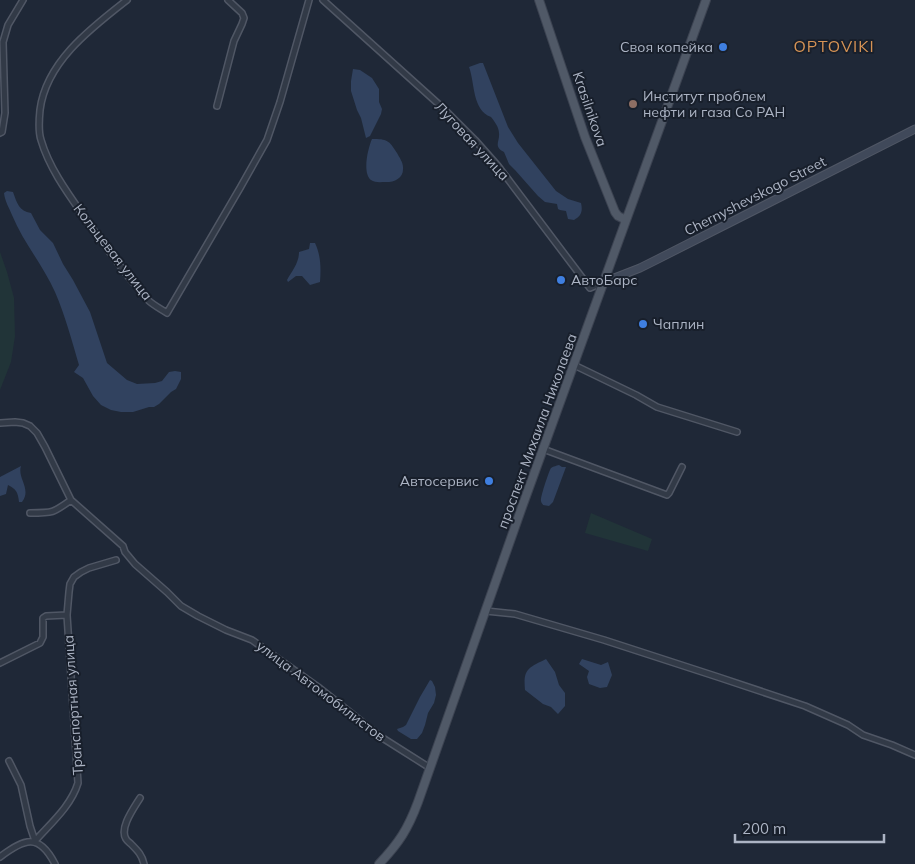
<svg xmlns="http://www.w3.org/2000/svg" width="915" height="864" font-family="Mulish,sans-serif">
<rect width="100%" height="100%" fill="#1f2837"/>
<path fill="#213438" d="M0,252L7,272L14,298L15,336L11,362L0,390Z
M591,513L652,539L648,551L585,533Z"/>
<path fill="#31425f" d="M480,63H483L508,127L518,143L556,191L568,199L581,203C583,212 581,216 574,220L568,219L566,211L560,210L558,209L557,204L545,202L538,196L515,170L509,164L504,152C493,146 500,142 499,133C499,127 494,121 491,117C472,110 475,83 469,67Z
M353,69L360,70L372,78L379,89V102L382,109L381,114L370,136L366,138L361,118L357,110L351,91V81Z
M372,139C387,139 389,140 397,153C399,157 403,162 403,167C404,178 395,182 386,182C381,182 375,183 371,180C362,173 368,148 372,139Z
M7,191L13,192C17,203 19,211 31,213L40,230L53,243L63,264L73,280L90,312L107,363L127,380L137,384L155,383L162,381L169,372L175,371L181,372V379L176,389L171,392L159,404L154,407H149L133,412H121L111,410L101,405L93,396L83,378L74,372L79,365C72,341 65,315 55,292C43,265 23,242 12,215C9,207 5,202 4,193Z
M310,243H315C321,256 321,268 320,282L310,285L302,276H296L288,282L287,280C292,271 299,263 299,252L309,249Z
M559,465L562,467H566L553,502L549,506L543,505C543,504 541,503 541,501C540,498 549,471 551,468C554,466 556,466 559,465Z
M21,466C17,478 32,489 22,502H19C18,492 16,489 8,485L6,494L0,496V477Z
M546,659L555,672L559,685L565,693V706L558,714L551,707L543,704L525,690C523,669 528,668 546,659Z
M582,659L601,665L608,662L612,675L607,687L600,688L589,684L587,677L589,671L579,664Z
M430,680L432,681L435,687L436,695L434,703L428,713L425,725L422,733L417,739H411L398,731L397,729L403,727L406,725L420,697Z"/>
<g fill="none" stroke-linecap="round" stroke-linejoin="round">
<g stroke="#505765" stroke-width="8">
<path id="street" d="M127,0C91,28 46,62 40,110C39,120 38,131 41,140C50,171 72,199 90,225C103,244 117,262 131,280C137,286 142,294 148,300C153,305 161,309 167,313L240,188L267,140L280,102L309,0
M323,0L443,108L475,140L498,166L590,288L604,282
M217,106L234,41L242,24L244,18L242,13L228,0
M0,133L2,132L5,113L3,42L8,25L23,0
M574,365L636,395L657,407L737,432
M0,423L15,422L23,423L30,426L37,433L45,447L71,500L123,546L125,552L135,564L167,592L181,606L198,616L226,630L252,640L318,687L381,737L430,768
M543,449L667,495L669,493L682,467
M30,513C53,513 53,513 71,500
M486,611L515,614L604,640L718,677L805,706L848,725L863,735L892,745L915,755
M0,663L40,643L43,637V618L46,616L67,615
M9,761L21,785L30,826L35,841
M140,798C134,808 119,828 126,839C127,841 130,843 131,844C138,851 142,855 144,864
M35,841C51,823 71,806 78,783L67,615L69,592L70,584L74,577L81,572L89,568L116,560
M0,857C25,838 39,833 55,864"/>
</g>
<g stroke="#505765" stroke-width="9">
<path id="secondary" d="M604,282L640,268L658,259L915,129"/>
</g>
<g stroke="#3c4351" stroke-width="10">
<path id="primary" d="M539,0L585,137L615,212L618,216L626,220
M379,864C399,843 408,829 418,802L522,507L706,0"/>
</g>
<use href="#street" stroke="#323a47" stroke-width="5"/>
<use href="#secondary" stroke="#40495a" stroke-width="7"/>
<use href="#primary" stroke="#505967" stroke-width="8"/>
</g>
<g fill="#3f7fe0" stroke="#181f2b" stroke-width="2">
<circle cx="723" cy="47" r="5"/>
<circle cx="561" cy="280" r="5"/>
<circle cx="643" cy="324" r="5"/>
<circle cx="489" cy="481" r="5"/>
</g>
<circle fill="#8d6e63" stroke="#181f2b" stroke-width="2" cx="633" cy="104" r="5"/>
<g text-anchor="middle" stroke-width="4" stroke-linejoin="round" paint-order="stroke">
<g font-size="14" fill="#acb4c4" stroke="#181f2b" text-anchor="start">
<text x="713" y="52" text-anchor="end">Своя копейка</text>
<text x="643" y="101">Институт проблем<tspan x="643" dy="16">нефти и газа Со РАН</tspan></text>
<text x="571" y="285">АвтоБарс</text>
<text x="653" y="329">Чаплин</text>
<text x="479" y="486" text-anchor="end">Автосервис</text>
</g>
<g font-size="14" fill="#acb4c4" stroke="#181f2b">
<text transform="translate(590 109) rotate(71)" y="5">Krasilnikova</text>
<text transform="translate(472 141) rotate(47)" y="5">Луговая улица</text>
<text transform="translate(755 196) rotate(-27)" y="5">Chernyshevskogo Street</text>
<text transform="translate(113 252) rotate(52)" y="5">Кольцевая улица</text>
<text transform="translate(537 431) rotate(-70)" y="5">проспект Михаила Николаева</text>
<text transform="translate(321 691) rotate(37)" y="5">улица Автомобилистов</text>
<text transform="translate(73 705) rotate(-94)" y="5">Транспортная улица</text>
</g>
<g font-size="16" letter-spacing="1" fill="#d69355" stroke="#181f2b">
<text x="834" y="52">OPTOVIKI</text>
</g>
</g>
<path d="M735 834v8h149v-8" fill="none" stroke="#acb4c4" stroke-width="2.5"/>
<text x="742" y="834" font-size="15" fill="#acb4c4" stroke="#181f2b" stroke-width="4" paint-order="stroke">200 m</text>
</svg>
